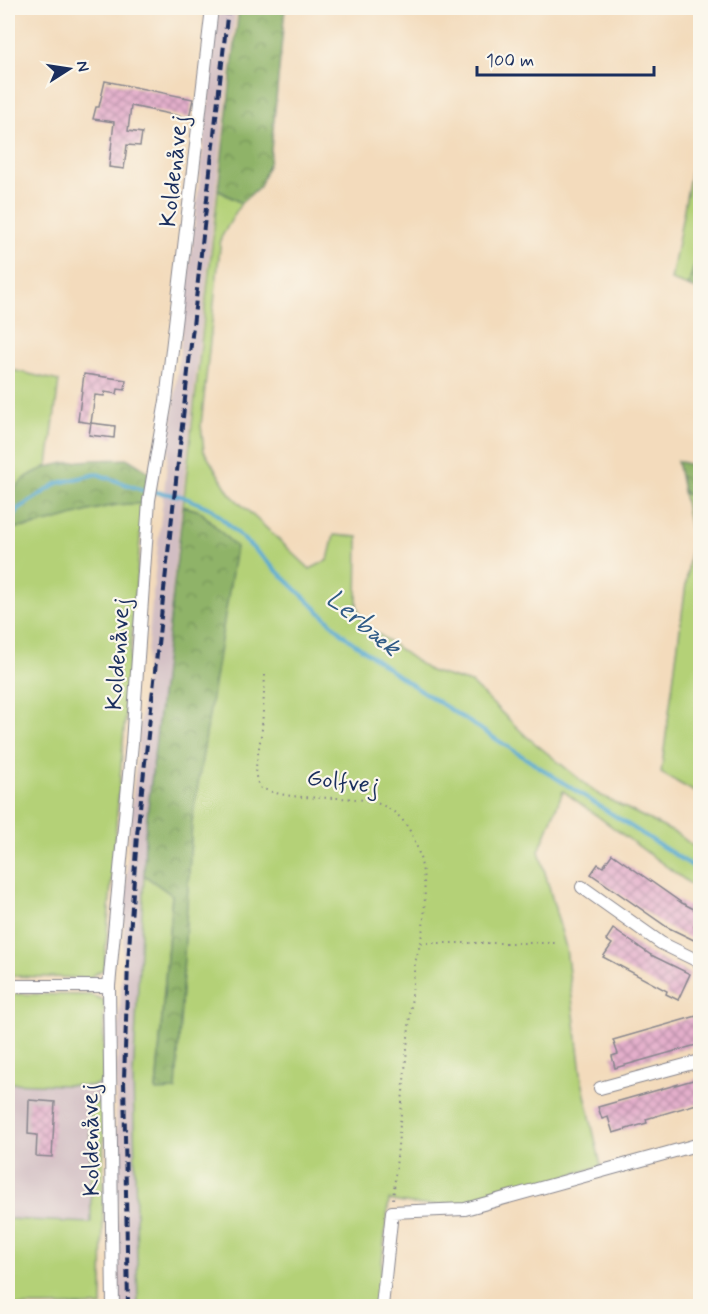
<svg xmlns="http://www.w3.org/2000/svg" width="708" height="1314" font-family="Mynerve,sans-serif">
<defs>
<pattern id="forest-crowns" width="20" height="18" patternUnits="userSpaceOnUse" patternTransform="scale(1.5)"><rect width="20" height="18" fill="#8fb368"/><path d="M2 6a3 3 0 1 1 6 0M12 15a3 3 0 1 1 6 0" fill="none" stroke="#749259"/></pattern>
<pattern id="building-cross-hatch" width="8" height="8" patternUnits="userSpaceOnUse" patternTransform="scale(1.5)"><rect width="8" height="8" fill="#e4afcb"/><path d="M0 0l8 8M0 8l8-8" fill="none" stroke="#b88fa8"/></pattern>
</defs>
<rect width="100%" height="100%" fill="#fbf7ec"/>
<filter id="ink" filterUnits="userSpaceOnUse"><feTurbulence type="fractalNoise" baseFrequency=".0167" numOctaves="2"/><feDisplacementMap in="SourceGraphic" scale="12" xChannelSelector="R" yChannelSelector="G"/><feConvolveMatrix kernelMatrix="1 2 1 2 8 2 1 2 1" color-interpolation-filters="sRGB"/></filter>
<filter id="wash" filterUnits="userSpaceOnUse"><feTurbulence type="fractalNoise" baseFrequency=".008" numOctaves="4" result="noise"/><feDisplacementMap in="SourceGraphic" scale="24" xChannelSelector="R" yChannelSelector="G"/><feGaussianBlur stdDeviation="1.35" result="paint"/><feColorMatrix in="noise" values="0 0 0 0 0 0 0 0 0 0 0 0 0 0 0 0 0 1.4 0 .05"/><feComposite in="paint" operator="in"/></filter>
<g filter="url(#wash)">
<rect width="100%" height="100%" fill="#f3dbbc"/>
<path fill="#d2bec3" d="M219,8H236L145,834L133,1077L138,1306H118L116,1079L129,835L158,543Z
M103,1082L104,1103L98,1102L90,1107L91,1224L8,1219V1083L93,1086Z"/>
<path fill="#b4d177" stroke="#68806a" stroke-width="1.5" d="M700,122V265L695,263L688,286L671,280Z
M218,190L241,203L221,238L201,425L204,451L230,494L310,569L328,560L334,535L358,537L357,606L362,622L430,671L471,683L526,736L598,794L679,835L700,852V891L563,791L539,851L566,948L582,1081L601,1166C533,1185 459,1218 389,1200L377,1306H138L133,1077L144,875L172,895L156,1090H175L192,822L200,511L183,506Z
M8,369L59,381L48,465L17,487L8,502Z
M683,491L700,505V795L661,773L692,538Z
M124,503L143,504L104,969L88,978L8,976V524L13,528L31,527L51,519Z
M8,994L90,995L104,1000L103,1082L93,1086L8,1083Z
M98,1102L104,1103L102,1306H8V1219L91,1223L90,1107Z"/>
<path fill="url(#forest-crowns)" stroke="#557163" stroke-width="1.5" d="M239,8H285L270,160L260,186L241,203L218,190Z
M695,263L700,265V291L688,286Z
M128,459L149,472L143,504C99,501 56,526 12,528L8,524C8,517 6,507 8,501C25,456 90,461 128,459Z
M677,461L700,467V505L683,491Z
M183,506L200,511L236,547L192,822L176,1090L156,1091L172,895L144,875L145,834Z"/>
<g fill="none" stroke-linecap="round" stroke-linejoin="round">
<path stroke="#55a9d1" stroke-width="4" d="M8,530L18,509L58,483L97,474L142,490L181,496L212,509L347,638L403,679L700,871"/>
</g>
<g id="blocks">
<path fill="url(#building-cross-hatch)" d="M105,81L193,99L189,118L131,106L128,131L142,133L140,146L127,145L124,169L109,167L114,122L93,119L96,107H99Z
M84,374L126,380L125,390L118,389L117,394L105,392L104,396L95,395L91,423L78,421Z
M91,423L115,426L114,438L89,435Z
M612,854L682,903L700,912L694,927L700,930V943L667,927L591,874L598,864L603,867Z
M613,929L651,955L690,974L678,1000L666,994L667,991L603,957L612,944L606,940Z
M700,1015V1044L615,1068L612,1056L618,1054L613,1040Z
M700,1078V1103L646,1119L647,1123L613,1133L608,1117L602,1119L598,1107Z
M29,1100L55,1102L52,1157L36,1156L37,1135L28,1134Z"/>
</g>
</g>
<g filter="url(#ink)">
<use href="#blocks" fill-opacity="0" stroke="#87858d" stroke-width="1.5"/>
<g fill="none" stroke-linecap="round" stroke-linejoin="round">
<g stroke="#87858d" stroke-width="14">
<path id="street" d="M582,887L661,943L700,962
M8,986H109
M600,1088L700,1061
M113,1306L109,986L132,743L149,500L166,401L212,8
M382,1306L392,1212L465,1209L700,1144"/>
</g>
<path stroke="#87858d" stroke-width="2" stroke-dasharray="1.5 4.5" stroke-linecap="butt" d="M265,675L262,729L255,773L259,787C322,816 400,765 421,862C428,893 425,933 415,962L393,1200
M421,943H557"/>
<use href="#street" stroke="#fff" stroke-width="12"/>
<path stroke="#1b2f5e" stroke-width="4" stroke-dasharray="9 4.5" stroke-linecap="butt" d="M128,1306L124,1079L128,963L137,835L228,8"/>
</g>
</g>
<g text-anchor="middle" stroke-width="4.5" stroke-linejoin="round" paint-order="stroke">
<g font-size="24" fill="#1b2f5e" stroke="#fbf7ec">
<text transform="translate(173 171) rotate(-84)" y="8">Koldenåvej</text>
<text transform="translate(117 654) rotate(-86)" y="8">Koldenåvej</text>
<text transform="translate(343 781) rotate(7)" y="8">Golfvej</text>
<text transform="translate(90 1140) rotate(-91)" y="8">Koldenåvej</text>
</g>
<g font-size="26" font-style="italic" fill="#2f5a86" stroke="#fbf7ec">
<text transform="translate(364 622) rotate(40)" y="9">Lerbæk</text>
</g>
</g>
<rect width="708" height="1314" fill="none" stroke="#fbf7ec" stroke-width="30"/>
<g transform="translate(69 69) rotate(78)" stroke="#fbf7ec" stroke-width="4.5" paint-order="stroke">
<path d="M0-4.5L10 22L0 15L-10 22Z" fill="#1b2f5e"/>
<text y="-9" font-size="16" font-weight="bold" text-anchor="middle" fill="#1b2f5e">N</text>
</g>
<path d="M477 66v9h177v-9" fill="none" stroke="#1b2f5e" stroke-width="3"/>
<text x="486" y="66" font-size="18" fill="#1b2f5e" stroke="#fbf7ec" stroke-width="4.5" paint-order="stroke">100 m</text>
</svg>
